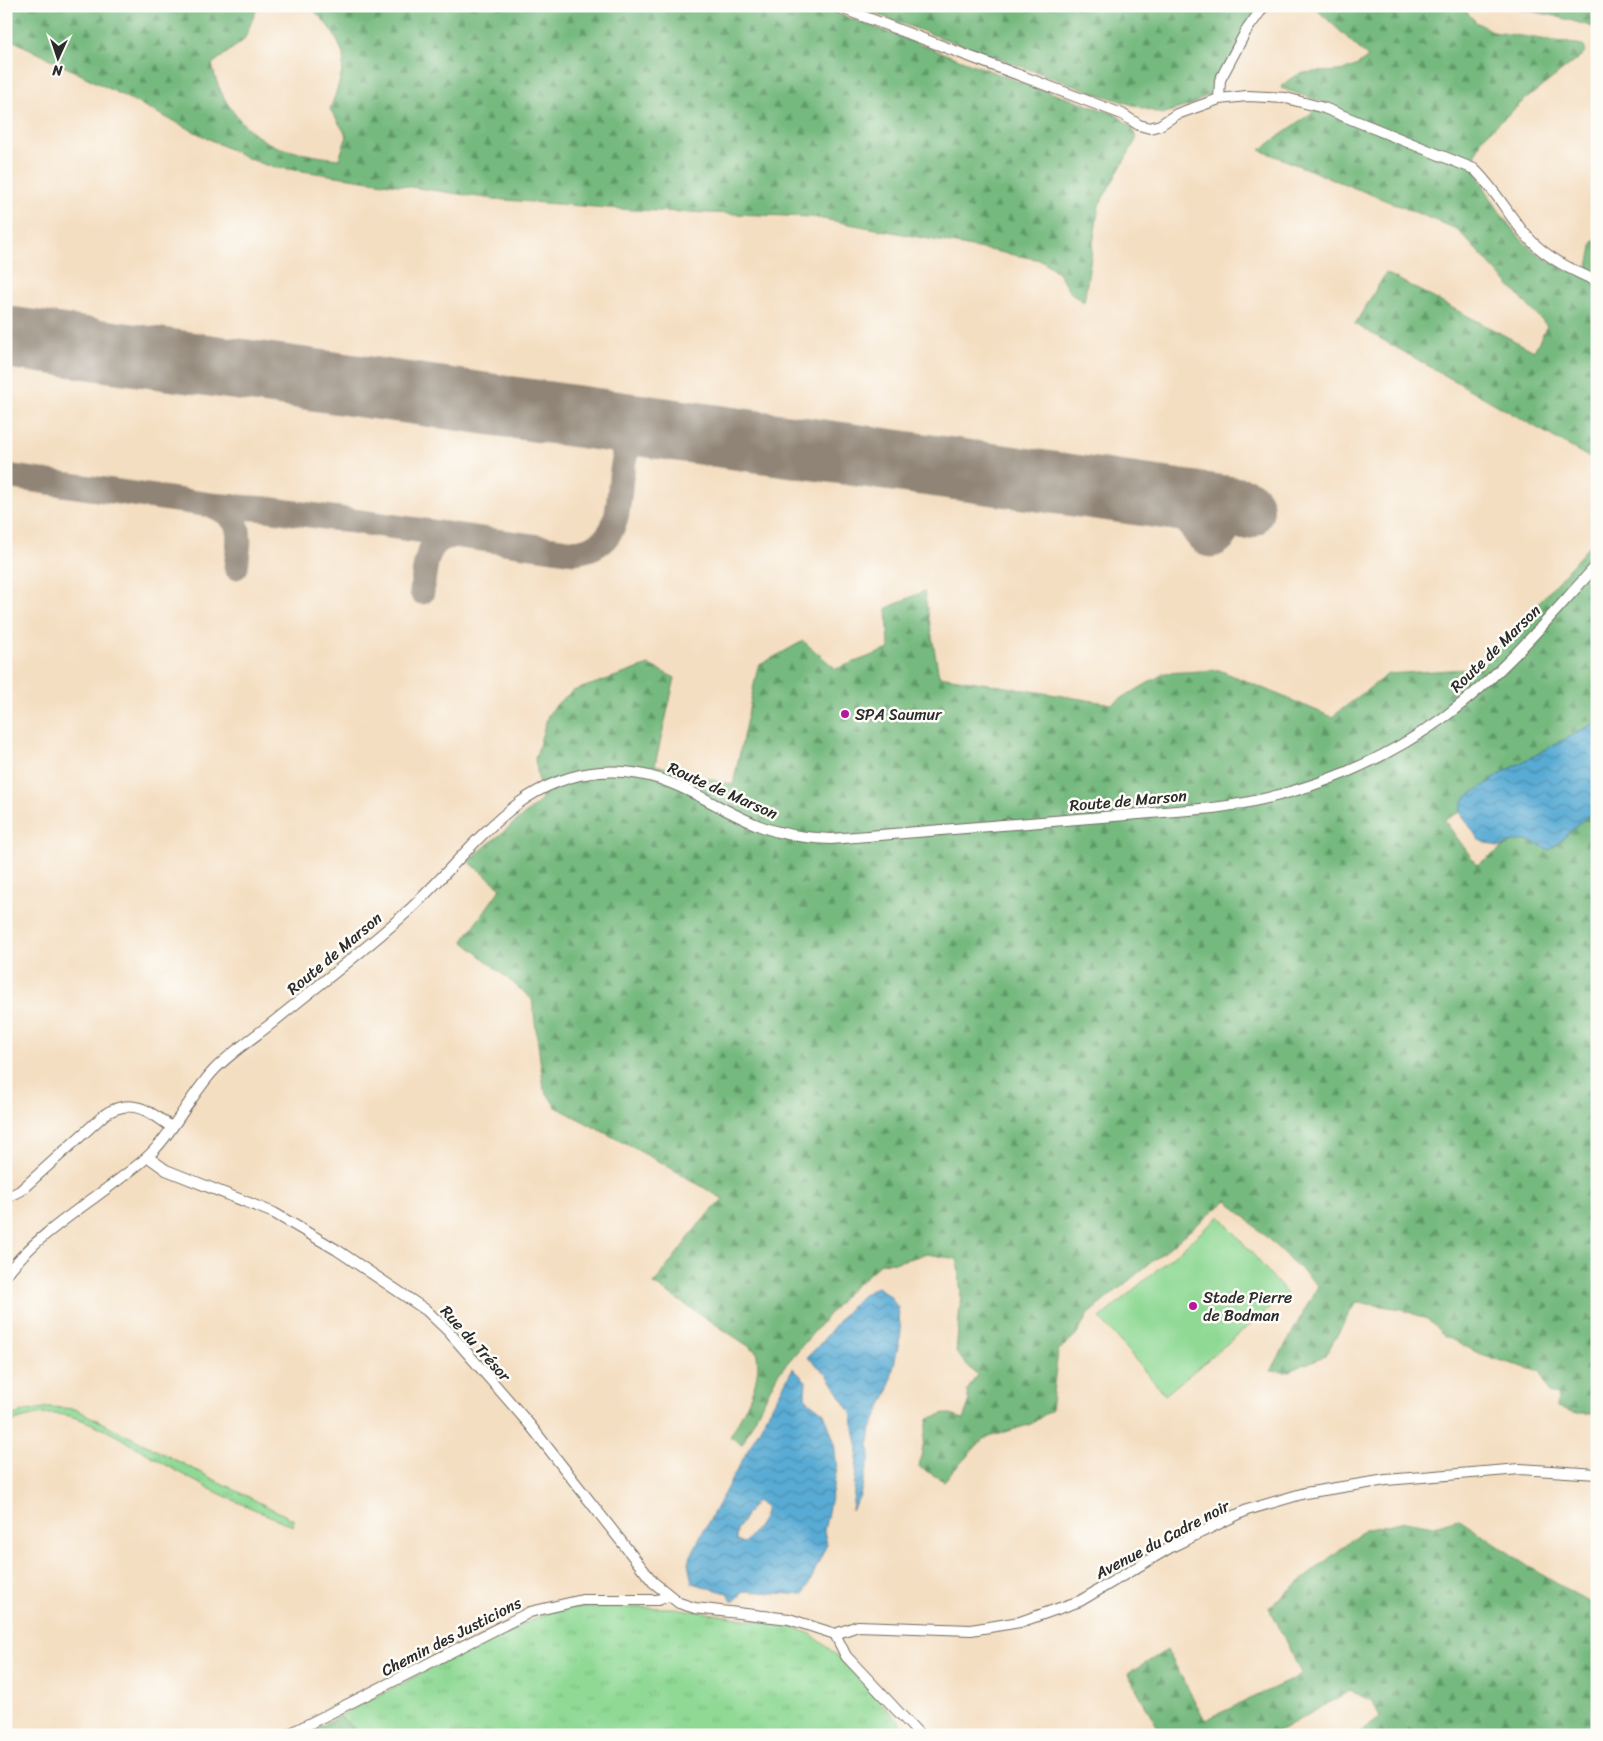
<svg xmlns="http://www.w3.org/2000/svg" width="1603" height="1741" font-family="Sriracha,sans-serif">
<defs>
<pattern id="grass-tufts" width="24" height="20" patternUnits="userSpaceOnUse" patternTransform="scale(1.25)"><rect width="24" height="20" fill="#90d995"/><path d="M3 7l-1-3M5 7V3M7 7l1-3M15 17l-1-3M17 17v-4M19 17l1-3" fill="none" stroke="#7cba81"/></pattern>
<pattern id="forest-firs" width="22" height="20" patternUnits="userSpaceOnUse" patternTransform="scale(1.25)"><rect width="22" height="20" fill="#74b97e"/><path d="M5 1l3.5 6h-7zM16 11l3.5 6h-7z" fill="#5f9767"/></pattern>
<pattern id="water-waves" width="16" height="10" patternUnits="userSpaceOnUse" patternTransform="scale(1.25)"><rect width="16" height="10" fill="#58abd4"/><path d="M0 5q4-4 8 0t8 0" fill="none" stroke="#498bac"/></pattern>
</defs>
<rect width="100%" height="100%" fill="#fdfcf7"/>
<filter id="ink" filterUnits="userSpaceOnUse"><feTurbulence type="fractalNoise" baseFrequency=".02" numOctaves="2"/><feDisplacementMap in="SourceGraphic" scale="10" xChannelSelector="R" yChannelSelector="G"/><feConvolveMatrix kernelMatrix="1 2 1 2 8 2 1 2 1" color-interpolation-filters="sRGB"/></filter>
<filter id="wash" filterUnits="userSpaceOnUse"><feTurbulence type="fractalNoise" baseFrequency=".0096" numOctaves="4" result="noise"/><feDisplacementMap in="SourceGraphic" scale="20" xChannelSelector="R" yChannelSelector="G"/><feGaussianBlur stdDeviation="1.12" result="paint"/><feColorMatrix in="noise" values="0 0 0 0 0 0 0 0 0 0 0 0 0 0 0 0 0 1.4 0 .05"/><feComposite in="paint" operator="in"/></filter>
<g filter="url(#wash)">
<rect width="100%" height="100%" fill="#f4dec1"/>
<path fill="url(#grass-tufts)" stroke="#5e8260" d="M49,1407L75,1409L294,1520L293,1526C256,1510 217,1494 182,1474C149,1456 108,1427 73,1417C50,1410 28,1416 6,1424V1417L27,1411Z
M576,1607L675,1608L790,1626L811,1634L834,1653L912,1735H362L339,1716L479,1643L553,1611Z"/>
<path fill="url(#forest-firs)" stroke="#507254" d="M6,6H258L244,40L212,64C218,95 237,124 265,141C281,151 320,157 339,159L347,136L330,109C335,96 346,67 343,55C338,36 323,18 309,6H818L1025,84L1115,114L1133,128L1136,140L1099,205L1084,302L1070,292L1058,272L1041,260L812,217L633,210L493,199L268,166L245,157L6,37Z
M853,6H1265L1216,90L1193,104L1162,114L1098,94Z
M1313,6H1461L1476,22L1493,32L1583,45L1586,52L1521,103L1482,138L1472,165C1490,197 1511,237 1543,257C1554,264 1566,269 1578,275L1588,267L1593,242L1597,239V462L1355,324L1386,273L1534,351L1547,326L1457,229L1260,150L1325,103L1281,88C1300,63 1325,77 1351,68C1357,66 1363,61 1368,57Z
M1504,6H1597V28L1555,16Z
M1597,537V722L1504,772L1465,799L1460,812L1444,820L1477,865L1513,841L1528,840L1550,850L1597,807V1413H1577L1557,1407L1558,1396L1548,1393L1541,1372L1484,1356L1445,1336L1427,1319L1401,1309L1356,1302L1325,1356L1286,1372L1271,1371L1318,1286L1227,1200L1088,1314L1078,1333L1058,1351L1051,1410L1031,1424L983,1439L944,1481L919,1467L928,1419L945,1413L963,1419L969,1403L967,1391L977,1375L956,1353L961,1293L957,1259L927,1254L897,1262L881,1263L848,1292L777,1375L742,1444L730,1437C743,1412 764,1379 756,1351L654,1284L700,1223L723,1199L662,1163L556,1107L544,1089L532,999L463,941L501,888L468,861L542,800L535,759L548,715L559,702L573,691L649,665L675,678L655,765L733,785L758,666L803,641L836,669L889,649L887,608L924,591L939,676L1112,704L1165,673L1219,670L1332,717L1388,674L1481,668Z
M1458,1519L1539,1573L1597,1607V1735H1356L1380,1718L1373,1701L1350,1691L1272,1735H1162L1128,1674L1167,1650L1205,1720L1302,1675L1269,1607L1364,1530L1405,1521L1434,1526Z
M339,1716L362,1735H304Z"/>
<path fill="#90d995" stroke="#5e8260" d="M1220,1216L1287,1294L1165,1395L1100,1318Z"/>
<path fill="url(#water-waves)" stroke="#426b80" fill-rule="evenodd" d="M1597,722V807L1550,850C1528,840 1522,836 1500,848L1479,840L1460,812L1464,799L1504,772Z
M877,1287L889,1295L898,1308L901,1333L888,1392L871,1429L869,1442L870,1457L860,1495L852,1511L858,1449L851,1413L827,1374L807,1357C830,1337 850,1298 877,1287Z
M793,1368L806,1381L805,1398L824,1413L834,1441L837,1469L824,1531L827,1544L804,1595L745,1591L733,1602L727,1593L692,1583L688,1562L700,1537ZM756,1501L765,1506C767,1518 752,1534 744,1543L736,1541L737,1529Z"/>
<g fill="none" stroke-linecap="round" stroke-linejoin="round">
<path stroke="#908476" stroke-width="25" d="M594,420C612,427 623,436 624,457
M6,476L211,505L267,509L575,552C653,543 588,438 660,429
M1148,496C1156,498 1168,499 1175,504C1188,514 1200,564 1225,537L1231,508
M211,505C245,518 240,535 236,567
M422,592C425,570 424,539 452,536"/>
<path stroke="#908476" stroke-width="62" d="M6,337L1243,509"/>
</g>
</g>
<g filter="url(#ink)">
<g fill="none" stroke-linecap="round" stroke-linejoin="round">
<g stroke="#716a60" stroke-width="12">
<path id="minor" d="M836,6L1122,114L1139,125L1150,128L1160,125L1177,114L1219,99L1247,96L1286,98L1324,108L1474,169C1495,189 1507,213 1525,234C1543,256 1571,270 1597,281
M1219,99L1220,80L1246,31L1264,6
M148,1157L166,1170L274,1213L337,1250L426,1310L449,1332L530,1425L653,1582L679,1603L695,1608L789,1619L835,1634
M6,1198L20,1191L104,1115C130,1097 149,1110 171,1127
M6,1275C39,1230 103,1195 145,1159C171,1137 190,1095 215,1069C232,1052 253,1038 272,1023C317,986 364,951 408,911C446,876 477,834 519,803C542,786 572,774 600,772C667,767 703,803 760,826C782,835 807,838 831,839L1213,808C1297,797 1377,766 1447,715C1504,673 1550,616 1597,565
M835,1634L858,1626L971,1630L1020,1622L1080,1601L1171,1547L1247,1510L1305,1493L1386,1480L1520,1469L1597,1474
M835,1634L846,1656L920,1735
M287,1735L530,1612L582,1600H658L668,1596"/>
</g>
<use href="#minor" stroke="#fff" stroke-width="10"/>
</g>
</g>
<g fill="#b5179e" stroke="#fdfcf7" stroke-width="2">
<circle cx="845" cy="714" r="5"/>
<circle cx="1193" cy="1306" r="5"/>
</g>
<g text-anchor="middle" stroke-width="5" stroke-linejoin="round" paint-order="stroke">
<g font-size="16" fill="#2b2b2b" stroke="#fdfcf7">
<text transform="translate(1495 648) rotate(-44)" y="6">Route de Marson</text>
<text transform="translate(723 790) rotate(24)" y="6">Route de Marson</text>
<text transform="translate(1128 800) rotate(-5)" y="6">Route de Marson</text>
<text transform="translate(334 953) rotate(-40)" y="6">Route de Marson</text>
<text transform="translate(476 1343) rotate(48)" y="6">Rue du Trésor</text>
<text transform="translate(1162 1539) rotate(-28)" y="6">Avenue du Cadre noir</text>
<text transform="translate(451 1636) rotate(-27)" y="6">Chemin des Justicions</text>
</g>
<g font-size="16" fill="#2b2b2b" stroke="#fdfcf7" text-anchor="start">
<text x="855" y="720">SPA Saumur</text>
<text x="1203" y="1303">Stade Pierre<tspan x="1203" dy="18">de Bodman</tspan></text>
</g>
</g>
<rect width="1603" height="1741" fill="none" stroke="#fdfcf7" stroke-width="25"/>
<g transform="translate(58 58) rotate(183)" stroke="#fdfcf7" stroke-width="4" paint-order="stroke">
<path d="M0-4L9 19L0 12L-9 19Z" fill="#2b2b2b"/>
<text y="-8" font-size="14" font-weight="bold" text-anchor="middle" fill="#2b2b2b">N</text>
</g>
</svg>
